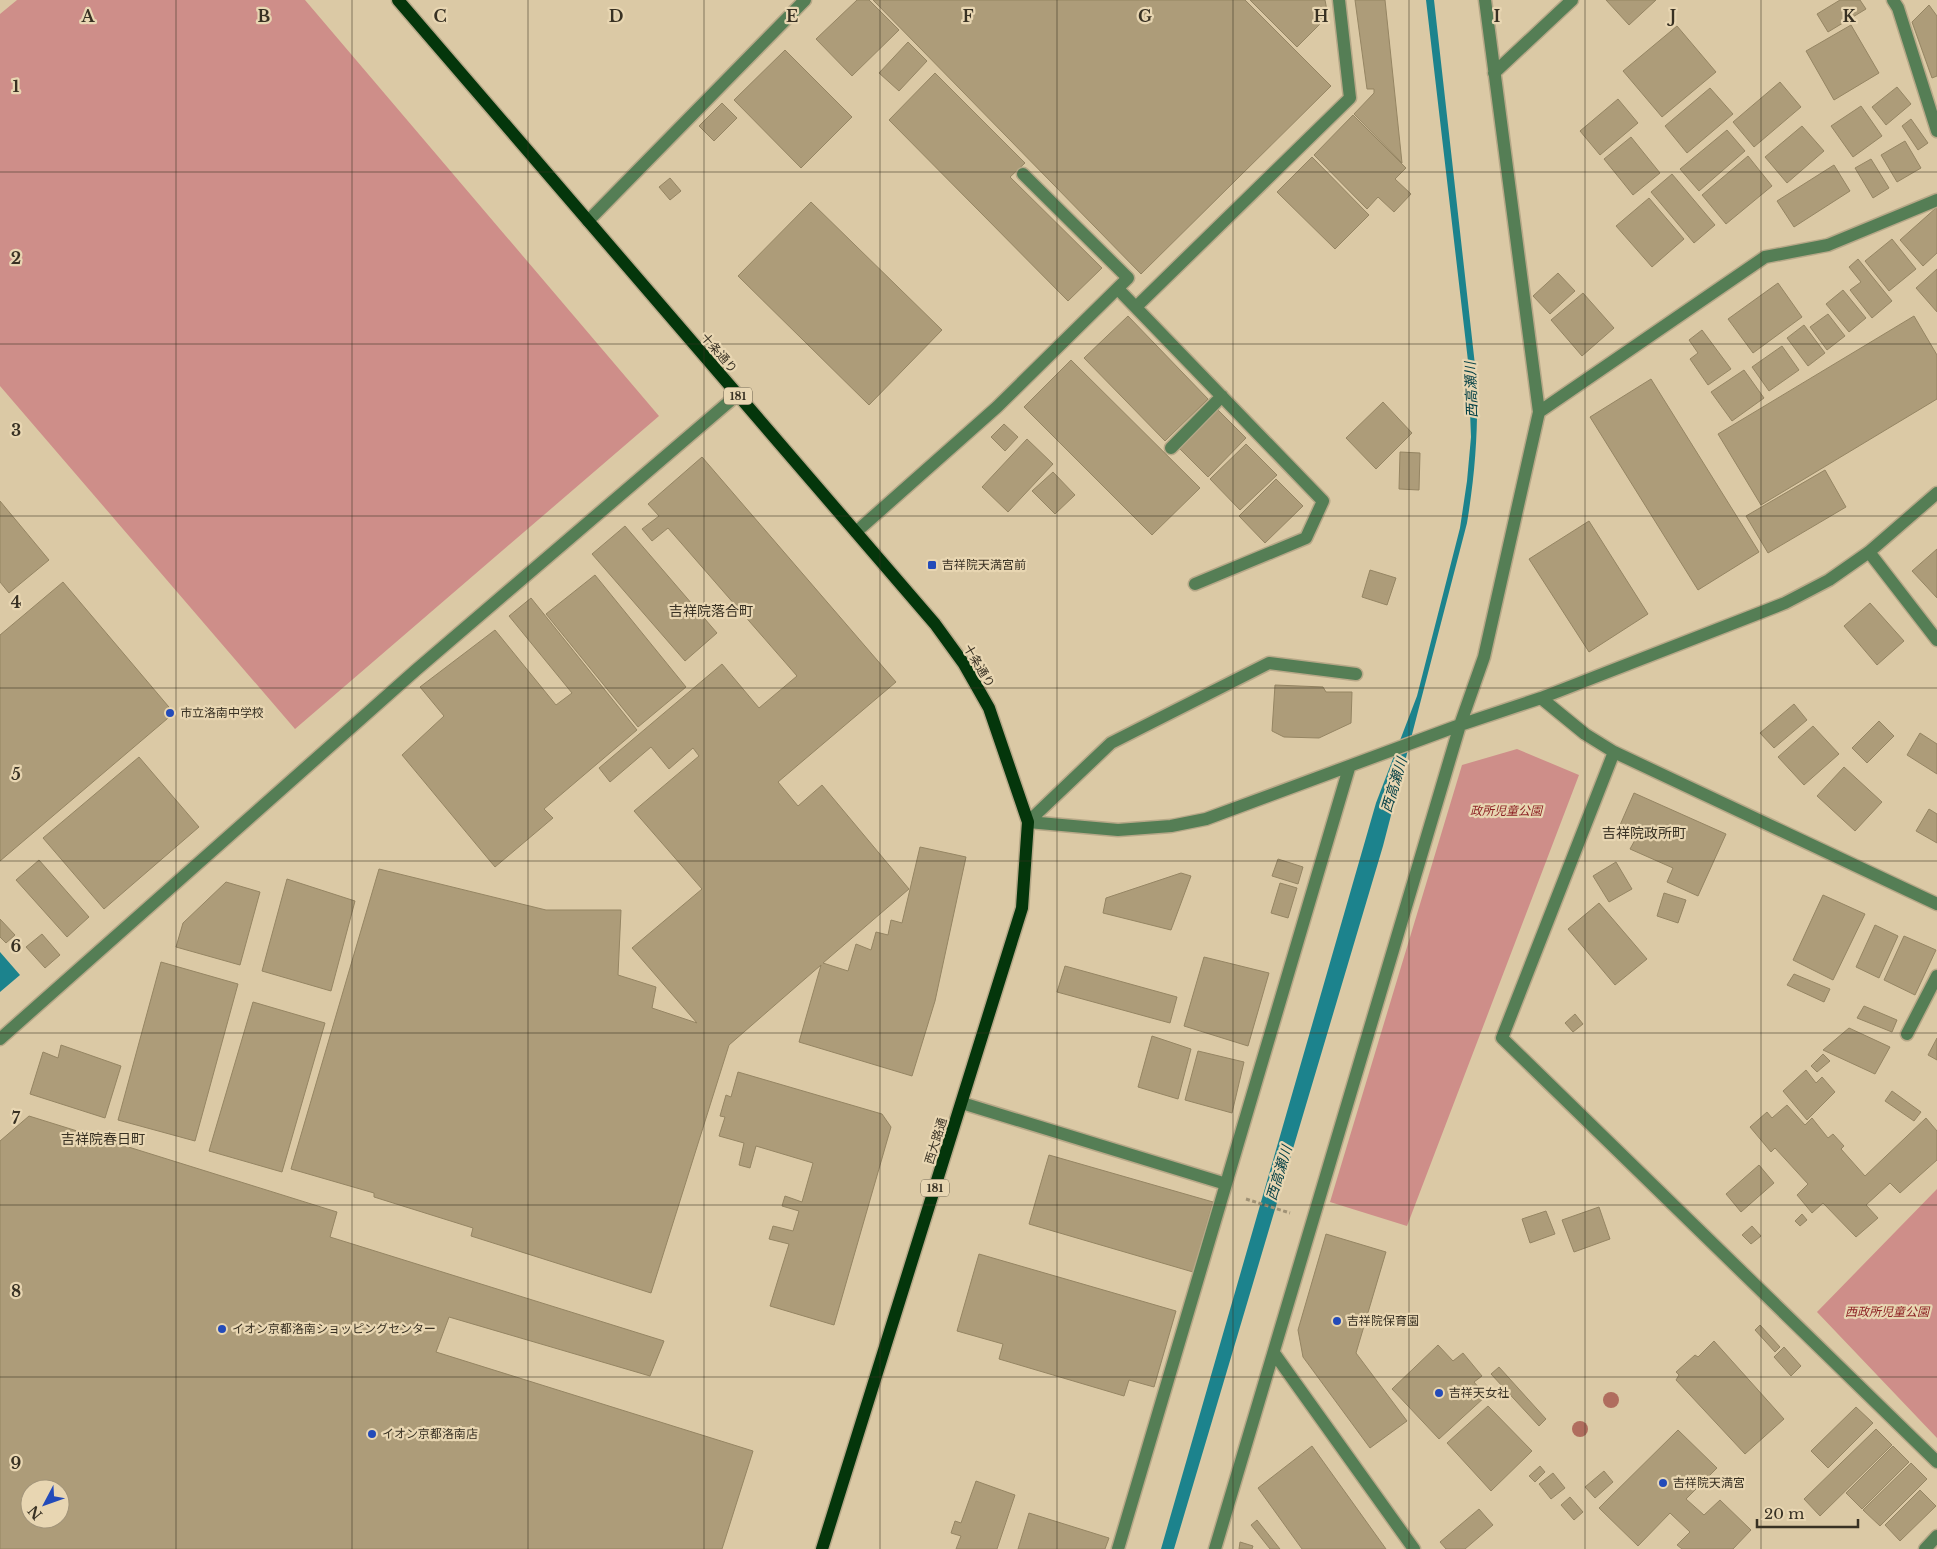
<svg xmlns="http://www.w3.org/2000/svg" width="1937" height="1549" font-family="'Libre Baskerville','Noto Sans JP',serif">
<rect width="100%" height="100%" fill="#dbc9a5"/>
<path fill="#ce8e89" d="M17,0H305L659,416L295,729L0,386V14Z
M1517,749L1579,775L1407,1226L1330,1202L1462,765Z
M1937,1189V1438L1817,1312Z"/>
<path fill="#1c838d" d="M1426,0H1434L1477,383C1478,434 1475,474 1467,523L1383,846L1174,1549H1161L1376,803L1417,696L1460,528L1467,481L1471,437L1468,361Z
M0,952L20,975L0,992Z"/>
<path fill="#ad9c79" stroke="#958563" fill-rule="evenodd" d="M857,0H869L899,30L852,76L816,39Z
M873,0H1245L1331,86L1141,274Z
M1250,0H1325L1328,16L1297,47Z
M1355,0H1385L1402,163L1354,114L1374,93V89H1367Z
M1606,0H1656L1629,25Z
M1840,0H1860L1866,9L1828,32L1817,14Z
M1929,5L1937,16V76L1932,78L1912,22Z
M1851,25L1879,73L1834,100L1806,51Z
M1677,26L1716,72L1662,117L1623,71Z
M908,42L927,61L899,91L879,73Z
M785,50L852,117L801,168L734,100Z
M935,73L1025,163L1010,177L1102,268L1068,301L889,120Z
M1780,82L1801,107L1754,147L1733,122Z
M1897,87L1911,104L1886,125L1872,107Z
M1710,88L1733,114L1687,153L1665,126Z
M1618,99L1638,123L1600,155L1580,131Z
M722,103L737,118L714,141L699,126Z
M1861,106L1882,136L1853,157L1831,126Z
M1353,115L1406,168L1395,179L1411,194L1394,212L1378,197L1367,209L1314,155Z
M1911,119L1928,143L1918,150L1902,126Z
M1802,126L1824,151L1787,183L1765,157Z
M1727,130L1745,151L1699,191L1680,169Z
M1631,137L1660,173L1633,195L1604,159Z
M1905,141L1921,168L1897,182L1881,155Z
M1748,156L1772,186L1726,224L1702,195Z
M1312,157L1369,215L1335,249L1277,192Z
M1871,159L1889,188L1873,198L1855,168Z
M1834,165L1850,191L1794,227L1777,201Z
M1672,174L1715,225L1694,243L1651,192Z
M670,178L681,191L670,200L659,187Z
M1649,198L1684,239L1652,267L1616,226Z
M811,202L942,330L869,405L738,276Z
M1937,207V253L1923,266L1900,240Z
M1892,239L1916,269L1889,291L1865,261Z
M1858,259L1892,301L1872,318L1850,290L1861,282L1849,267Z
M1937,269V312L1916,288Z
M1558,273L1575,291L1550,314L1533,296Z
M1778,283L1802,317L1753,353L1728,319Z
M1843,290L1866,318L1849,332L1826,304Z
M1583,293L1614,328L1582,356L1551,320Z
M1828,314L1845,336L1827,350L1810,327Z
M1128,316L1208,399L1165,441L1084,358Z
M1914,316L1937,355V399L1761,505L1718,434Z
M1804,325L1825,353L1808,366L1787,338Z
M1702,330L1731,369L1708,385L1690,359L1698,353L1689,340Z
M1782,346L1799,370L1769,391L1752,367Z
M1071,360L1200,488L1152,535L1024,407Z
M1744,370L1764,398L1732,421L1711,392Z
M1651,379L1759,552L1698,590L1590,417Z
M1383,402L1412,433L1376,469L1346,438Z
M1218,410L1246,438L1208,477L1180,449Z
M1004,424L1018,437L1005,451L991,437Z
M1027,439L1053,464L1008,512L982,487Z
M1246,444L1277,475L1240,510L1210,479Z
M1400,452L1420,453L1419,490L1399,489Z
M702,457L896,682L778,782L798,806L822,785L909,889L823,963L848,971L856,944L871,950L876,932L888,935L891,920L902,923L920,847L966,857L935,1001L912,1076L799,1042L821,965L729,1045L651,1293L471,1236L473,1228L374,1197V1193L291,1169L379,869L546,910H621L618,975L656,987L652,1008L697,1023L632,948L702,889L634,811L699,756L693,748L669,769L651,747L610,782L599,768L722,664L759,708L797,676L668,528L652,541L642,529L659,516L648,504Z
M1825,470L1846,507L1768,553L1746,516Z
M1053,472L1075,495L1055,514L1032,491Z
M1276,479L1303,506L1265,543L1239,516Z
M0,501L49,560L9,593L0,582Z
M1589,521L1648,614L1589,652L1529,559Z
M625,526L717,633L685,661L592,554Z
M1937,549V598L1912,571Z
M1370,570L1396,578L1387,605L1362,597Z
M595,575L686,687L638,727L546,614Z
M63,582L174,713L0,861V635Z
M531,598L637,730L544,809L553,818L495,867L402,755L444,716L420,687L495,630L556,705L572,693L509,616Z
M1870,603L1904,641L1877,665L1844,626Z
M1275,685L1323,687L1326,692H1352L1351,723L1319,738L1284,737L1272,731Z
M1794,704L1807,720L1774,748L1760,733Z
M1879,721L1894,736L1867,763L1852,748Z
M1813,726L1839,754L1804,785L1778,757Z
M1920,733L1937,744V774L1907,755Z
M139,757L199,827L104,909L43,838Z
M1844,767L1882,802L1855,831L1817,796Z
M1634,793L1726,834L1698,896L1667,882L1673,868L1630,849L1635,840L1617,832Z
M1929,809L1937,814V843L1916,831Z
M1278,859L1303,867L1298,884L1272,876Z
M39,860L89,917L67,937L16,880Z
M1616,862L1632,889L1609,902L1593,876Z
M1181,873L1191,876L1171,930L1103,913L1106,898Z
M287,879L355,901L331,991L262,971Z
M226,882L260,892L240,965L176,947L183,923Z
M1280,883L1297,888L1288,918L1271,913Z
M1664,893L1686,900L1678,923L1657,916Z
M1823,895L1865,914L1833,980L1793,960Z
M1599,903L1647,959L1615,985L1568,929Z
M0,919L15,935L6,943L0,937Z
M1875,925L1898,936L1879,978L1856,967Z
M42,934L60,955L45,968L26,947Z
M1904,936L1936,950L1915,995L1884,980Z
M1204,957L1269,973L1248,1046L1184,1026Z
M161,962L238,984L195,1141L118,1120Z
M1065,966L1177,997L1170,1023L1057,992Z
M1794,974L1830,989L1824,1002L1787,985Z
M253,1002L325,1023L282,1172L209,1151Z
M1864,1006L1897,1020L1892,1032L1857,1018Z
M1575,1014L1583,1024L1573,1032L1565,1023Z
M1849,1028L1890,1047L1875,1074L1823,1050Z
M1152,1036L1191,1049L1178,1099L1138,1087Z
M1937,1038V1060L1928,1055Z
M61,1045L121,1066L105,1118L30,1094L43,1052L58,1058Z
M1198,1051L1244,1062L1232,1113L1185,1100Z
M1823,1054L1830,1061L1817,1072L1811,1066Z
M1806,1070L1816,1083L1822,1077L1835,1092L1807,1120L1783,1091Z
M738,1072L882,1114L891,1127L834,1325L770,1306L789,1244L769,1239L773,1226L793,1231L799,1211L782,1206L785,1196L802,1202L813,1163L756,1146L750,1168L739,1165L744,1143L719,1136L725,1117L720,1116L726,1095L731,1097Z
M1892,1091L1921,1112L1914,1121L1885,1101Z
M1787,1105L1805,1125L1812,1118L1828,1138L1833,1134L1844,1146L1841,1149L1865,1176L1926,1118L1937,1131V1160L1900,1193L1890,1183L1866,1205L1878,1218L1856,1237L1823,1203L1812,1213L1797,1195L1808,1184L1775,1148L1771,1152L1750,1127L1767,1112L1772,1118Z
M29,1116L337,1212L330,1237L664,1341L650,1376L449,1317L436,1352L753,1451L722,1549H0V1141ZM30,1489H60V1519H30Z
M1049,1155L1213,1202L1193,1272L1029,1224Z
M1759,1165L1774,1183L1741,1212L1726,1194Z
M1599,1207L1610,1239L1574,1252L1562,1220Z
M1546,1211L1555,1234L1530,1243L1522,1219Z
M1802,1214L1807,1220L1800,1226L1795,1221Z
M1752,1226L1761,1236L1751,1244L1742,1235Z
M1326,1234L1386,1252L1356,1353L1407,1421L1370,1448L1303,1357L1298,1330Z
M979,1254L1176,1311L1154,1387L1129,1380L1124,1396L999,1359L1003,1344L957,1331Z
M1760,1325L1780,1347L1775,1352L1755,1330Z
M1714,1341L1784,1419L1745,1454L1676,1380L1679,1375L1676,1372L1695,1355L1698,1357Z
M1438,1345L1453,1361L1463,1353L1482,1376L1474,1382L1486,1396L1439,1439L1392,1389Z
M1784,1347L1801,1366L1791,1376L1774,1357Z
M1499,1367L1546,1419L1539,1426L1491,1374Z
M1488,1406L1532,1451L1491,1491L1447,1443Z
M1856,1407L1873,1423L1828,1468L1811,1451Z
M1876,1429L1892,1445L1820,1516L1804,1499Z
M1678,1430L1717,1468L1686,1499L1704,1515L1720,1500L1751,1530L1733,1549H1682L1677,1545L1690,1532L1670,1513L1638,1546L1599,1508Z
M1312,1446L1386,1549H1302L1258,1488Z
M1893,1446L1909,1462L1862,1509L1846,1493Z
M1911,1463L1927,1479L1880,1526L1863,1510Z
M1540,1466L1545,1472L1535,1482L1529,1476Z
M1604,1471L1613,1482L1595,1498L1585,1487Z
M1553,1473L1565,1488L1551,1499L1539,1484Z
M976,1481L1015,1495L997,1549H956L961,1536L951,1533L955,1521L961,1523Z
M1920,1490L1936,1506L1900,1541L1885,1525Z
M1570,1497L1583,1512L1574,1520L1561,1505Z
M1479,1509L1493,1525L1465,1549H1446L1440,1542Z
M1029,1513L1109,1538L1105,1549H1018Z
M1257,1520L1280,1549H1270L1251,1525Z
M1240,1542L1253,1546L1252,1549H1239Z"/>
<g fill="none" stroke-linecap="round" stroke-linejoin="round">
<g stroke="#b7a888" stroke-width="15">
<path id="minor" d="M1893,0L1898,8L1937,131
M1494,73L1572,0
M588,221L805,0
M1118,289L1323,501L1306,538L1195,584
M1136,307L1350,98L1339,0
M1539,412L1765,257L1828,245L1937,200
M1171,448L1222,396
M856,532L997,407L1128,278L1023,174
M1869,552L1937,640
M1541,698L1585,734L1614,752L1937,904
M1614,752L1502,1038L1937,1462
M1028,822L1118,830L1171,826L1206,819L1460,725L1541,698L1785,603L1829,580L1869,552L1937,493
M1028,822L1111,743L1269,663L1356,674
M1907,1034L1937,976
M0,1039L416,670L737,395
M962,1103L1226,1184
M1274,1353L1414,1549
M1118,1549L1349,768
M1215,1549L1460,725L1484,657L1539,412L1485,0
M1925,1549L1937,1536"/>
</g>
<g stroke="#b7a888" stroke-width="15">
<path id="major" d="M398,0L935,624L964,664L989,708L1028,822L1022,908L822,1549"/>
</g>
<path stroke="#a09276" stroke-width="3" stroke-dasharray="4 2.5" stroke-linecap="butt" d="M1246,1199L1290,1213"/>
<use href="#minor" stroke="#557e55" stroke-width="12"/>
<use href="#major" stroke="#04360b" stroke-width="12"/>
</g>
<g fill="#b06d5e">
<circle cx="1611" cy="1400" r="8"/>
<circle cx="1580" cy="1429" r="8"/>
</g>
<path fill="none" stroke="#383123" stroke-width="1" stroke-opacity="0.55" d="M176,0V1549M352,0V1549M528,0V1549M704,0V1549M880,0V1549M1057,0V1549M1233,0V1549M1409,0V1549M1585,0V1549M1761,0V1549M0,172H1937M0,344H1937M0,516H1937M0,688H1937M0,861H1937M0,1033H1937M0,1205H1937M0,1377H1937"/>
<g fill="#234bb9" stroke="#e8d6b2" stroke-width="2">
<rect x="927" y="560" width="10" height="10" rx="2.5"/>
<circle cx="170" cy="713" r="5"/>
<circle cx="1337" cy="1321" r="5"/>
<circle cx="222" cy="1329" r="5"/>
<circle cx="1439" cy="1393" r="5"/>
<circle cx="372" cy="1434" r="5"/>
<circle cx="1663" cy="1483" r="5"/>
</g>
<g text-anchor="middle" stroke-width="4.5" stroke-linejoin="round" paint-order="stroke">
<g fill="#e8d6b2" stroke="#6d624e" stroke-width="1">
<rect x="724" y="387.5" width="28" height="17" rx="4"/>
<rect x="921" y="1179.5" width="28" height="17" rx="4"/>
</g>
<g font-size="11" font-weight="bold" fill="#383123">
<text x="738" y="400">181</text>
<text x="935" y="1192">181</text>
</g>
<g font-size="12" fill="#383123" stroke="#e8d6b2">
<text transform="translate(719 353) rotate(49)" y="4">十条通り</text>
<text transform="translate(979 666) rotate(59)" y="4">十条通り</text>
<text transform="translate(936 1141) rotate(-73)" y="4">西大路通</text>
</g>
<g font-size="12" fill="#383123" stroke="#e8d6b2" text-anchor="start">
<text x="942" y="569">吉祥院天満宮前</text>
<text x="180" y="717">市立洛南中学校</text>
<text x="1347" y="1325">吉祥院保育園</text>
<text x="232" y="1333">イオン京都洛南ショッピングセンター</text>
<text x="1449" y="1397">吉祥天女社</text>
<text x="382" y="1438">イオン京都洛南店</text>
<text x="1673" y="1487">吉祥院天満宮</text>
</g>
<g font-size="12" font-style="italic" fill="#8c2224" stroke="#e8d6b2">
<text x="1506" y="815">政所児童公園</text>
<text x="1887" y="1316">西政所児童公園</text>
</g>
<g font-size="14" font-style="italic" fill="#013e44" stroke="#e8d6b2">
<text transform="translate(1471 390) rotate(-92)" y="5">西高瀬川</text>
<text transform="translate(1394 785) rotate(-73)" y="5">西高瀬川</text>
<text transform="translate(1279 1173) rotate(-73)" y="5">西高瀬川</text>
</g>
<g font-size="14" fill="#383123" stroke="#e8d6b2">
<text x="711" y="616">吉祥院落合町</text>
<text x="1644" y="838">吉祥院政所町</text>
<text x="103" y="1144">吉祥院春日町</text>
</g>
</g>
<g font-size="16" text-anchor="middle" font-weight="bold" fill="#383123" stroke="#e8d6b2" stroke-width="4.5" stroke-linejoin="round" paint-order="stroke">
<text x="88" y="22">A</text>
<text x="264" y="22">B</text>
<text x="440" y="22">C</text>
<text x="616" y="22">D</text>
<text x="792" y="22">E</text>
<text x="968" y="22">F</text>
<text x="1145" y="22">G</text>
<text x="1321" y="22">H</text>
<text x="1497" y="22">I</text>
<text x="1673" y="22">J</text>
<text x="1849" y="22">K</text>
<text x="16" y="92">1</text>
<text x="16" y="264">2</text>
<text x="16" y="436">3</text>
<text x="16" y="608">4</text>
<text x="16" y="780">5</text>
<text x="16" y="952">6</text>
<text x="16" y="1124">7</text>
<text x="16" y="1297">8</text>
<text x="16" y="1469">9</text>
</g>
<g transform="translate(45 1504) rotate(229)"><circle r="24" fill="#e8d6b2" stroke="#a29479"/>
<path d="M0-4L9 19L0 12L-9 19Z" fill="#234bb9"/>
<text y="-8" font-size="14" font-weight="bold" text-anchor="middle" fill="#383123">N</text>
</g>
<path d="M1757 1519v8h101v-8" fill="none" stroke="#383123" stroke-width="2.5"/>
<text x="1764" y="1519" font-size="15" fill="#383123" stroke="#e8d6b2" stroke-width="4" paint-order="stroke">20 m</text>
</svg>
